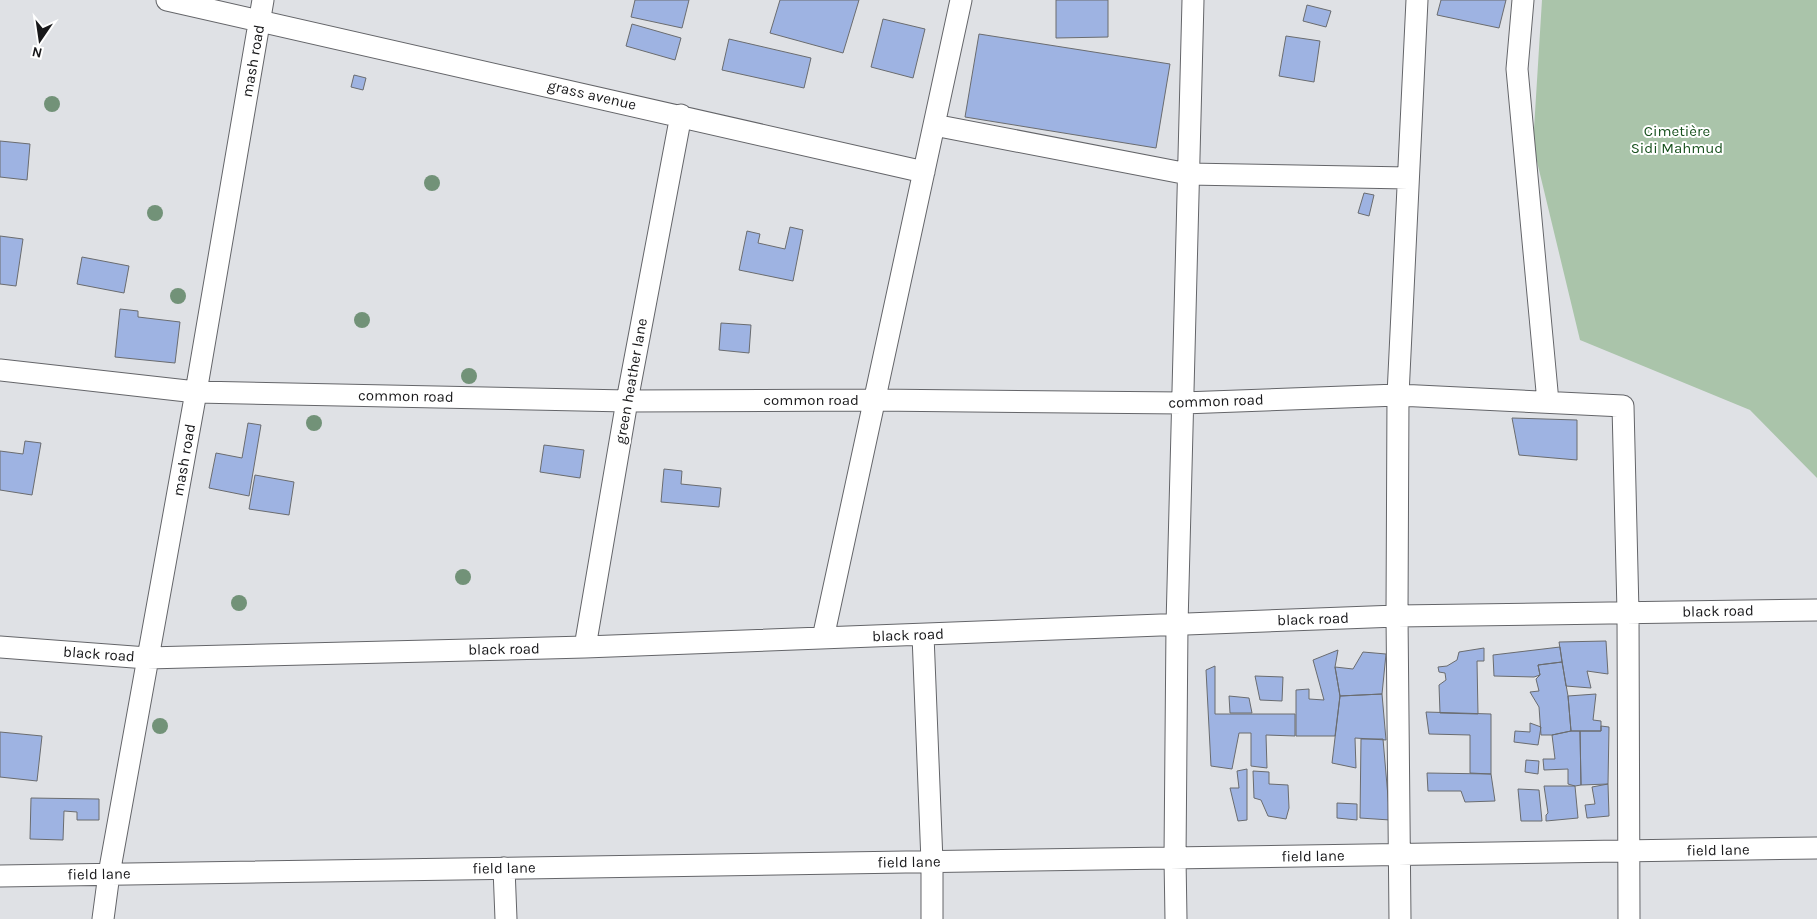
<svg xmlns="http://www.w3.org/2000/svg" width="1817" height="919" font-family="Karla,sans-serif">
<rect width="100%" height="100%" fill="#dfe1e5"/>
<path fill="#aac4aa" d="M1542,0H1817V478L1750,410L1580,340L1533,145Z"/>
<path fill="#9eb3e2" stroke="#6a6c6f" d="M635,0H689L682,28L631,17Z
M780,0H859L843,53L770,33Z
M1056,0H1108V37L1056,38Z
M1441,0H1506L1499,28L1437,15Z
M1307,5L1331,11L1326,27L1303,21Z
M883,19L925,29L913,78L871,67Z
M632,24L681,38L675,60L626,46Z
M979,34L1170,64L1156,148L965,117Z
M1286,36L1320,41L1314,82L1279,76Z
M729,39L811,58L804,88L722,70Z
M354,75L366,78L363,90L351,87Z
M0,141L30,144L27,180L0,177Z
M1364,193L1374,195L1369,216L1358,213Z
M790,227L803,230L793,281L739,270L747,231L760,234L758,243L785,249Z
M0,236L23,239L16,286L0,284Z
M82,257L129,266L124,293L77,284Z
M120,309L138,311V317L180,322L175,363L115,357Z
M721,323L751,325L749,353L719,350Z
M1512,418L1577,420V460L1519,455Z
M248,423L261,425L249,496L209,488L216,453L242,458Z
M25,441L41,443L32,495L0,490V451L23,454Z
M544,445L584,450L580,478L540,472Z
M664,469L682,471L681,484L721,488L719,507L661,502Z
M255,475L294,482L289,515L249,509Z
M1606,641L1608,674L1587,671L1591,688L1566,686L1559,642Z
M1560,647L1562,662L1538,665L1540,675L1534,677L1494,676L1493,655Z
M1484,648V661H1477L1478,714L1440,713L1439,685L1446,680L1445,673L1439,672L1438,667L1447,666L1457,660L1459,652Z
M1338,650L1335,667L1340,696L1335,736H1296V690L1309,689V699L1324,700L1313,660Z
M1363,652L1386,654L1382,694L1340,696L1335,667L1353,669Z
M1562,662L1568,696L1571,731L1552,735H1541L1539,707L1530,692L1539,691L1536,679L1540,675L1538,665Z
M1215,666V714H1295V736L1266,735L1267,768L1251,766V733H1239L1232,769L1211,766L1206,670Z
M1255,676L1283,677L1282,701L1260,700Z
M1382,694L1386,740L1355,738L1356,768L1332,763L1340,696Z
M1596,694L1593,720L1601,721V731H1571L1568,696Z
M1229,696L1249,698L1252,713H1230Z
M1426,712L1491,714V774L1470,773V735L1429,734Z
M1530,723L1541,727L1538,745L1514,742L1515,731L1530,732Z
M1601,726L1609,727L1608,784L1581,785L1580,731H1601Z
M1571,731H1580L1581,785L1575,786L1568,784V769L1544,770L1543,759H1555L1552,735Z
M0,732L42,736L37,781L0,777Z
M1361,739H1383L1390,820L1360,818Z
M1526,760L1539,761L1538,774L1525,772Z
M1247,769V820L1238,821L1230,788H1239L1237,771Z
M1253,771L1269,772V784L1288,785L1289,808L1286,819L1268,816L1261,800L1254,798Z
M1427,773L1491,774L1495,801L1465,802L1461,791H1428Z
M1608,784L1609,816L1587,818L1585,805L1595,804L1592,787Z
M1544,786H1575L1578,818L1546,821V815L1548,813Z
M1518,789L1539,790L1542,821H1521Z
M31,798L99,799V820H77V812L64,811L63,840L30,839Z
M1337,803L1357,804V820L1337,818Z"/>
<g fill="none" stroke-linecap="round" stroke-linejoin="round">
<g stroke="#646569" stroke-width="23">
<path id="minor" d="M167,0L924,172
M1523,0L1517,69L1548,402
M934,125L1188,174L1408,178
M0,370L196,392L627,401L874,400L1183,403L1398,395L1623,406L1628,612L1629,919
M923,635L932,862V919
M823,638L961,0
M0,647L147,658L585,647L1397,616L1817,610
M585,647L627,401L681,115
M504,868L506,919
M0,876L1817,848
M103,919L109,874L196,392L263,0
M1176,919L1175,858L1177,625L1193,0
M1400,919L1397,616L1398,395L1417,0"/>
</g>
<use href="#minor" stroke="#fff" stroke-width="21"/>
</g>
<g fill="#729278">
<circle cx="52" cy="104" r="8"/>
<circle cx="432" cy="183" r="8"/>
<circle cx="155" cy="213" r="8"/>
<circle cx="178" cy="296" r="8"/>
<circle cx="362" cy="320" r="8"/>
<circle cx="469" cy="376" r="8"/>
<circle cx="314" cy="423" r="8"/>
<circle cx="463" cy="577" r="8"/>
<circle cx="239" cy="603" r="8"/>
<circle cx="160" cy="726" r="8"/>
</g>
<g text-anchor="middle" stroke-width="4" stroke-linejoin="round" paint-order="stroke">
<g font-size="15" fill="#18181a" stroke="#fff">
<text transform="translate(253 61) rotate(-80)" y="5">mash road</text>
<text transform="translate(592 95) rotate(13)" y="5">grass avenue</text>
<text transform="translate(631 381) rotate(-80)" y="5">green heather lane</text>
<text transform="translate(406 396) rotate(1)" y="5">common road</text>
<text x="811" y="405">common road</text>
<text transform="translate(1216 401) rotate(-2)" y="5">common road</text>
<text transform="translate(184 460) rotate(-80)" y="5">mash road</text>
<text transform="translate(1718 611) rotate(-1)" y="5">black road</text>
<text transform="translate(1313 619) rotate(-2)" y="5">black road</text>
<text transform="translate(908 635) rotate(-2)" y="5">black road</text>
<text transform="translate(504 649) rotate(-1)" y="5">black road</text>
<text transform="translate(99 654) rotate(4)" y="5">black road</text>
<text transform="translate(1718 850) rotate(-1)" y="5">field lane</text>
<text transform="translate(1313 856) rotate(-1)" y="5">field lane</text>
<text transform="translate(909 862) rotate(-1)" y="5">field lane</text>
<text transform="translate(504 868) rotate(-1)" y="5">field lane</text>
<text transform="translate(99 874) rotate(-1)" y="5">field lane</text>
</g>
<g font-size="15" fill="#18511e" stroke="#fff">
<text x="1677" y="136">Cimetière<tspan x="1677" dy="17">Sidi Mahmud</tspan></text>
</g>
</g>
<g transform="translate(40 40) rotate(193)" stroke="#ffffff" stroke-width="4" paint-order="stroke">
<path d="M0-4L9 19L0 12L-9 19Z" fill="#18181a"/>
<text y="-8" font-size="14" font-weight="bold" text-anchor="middle" fill="#18181a">N</text>
</g>
</svg>
